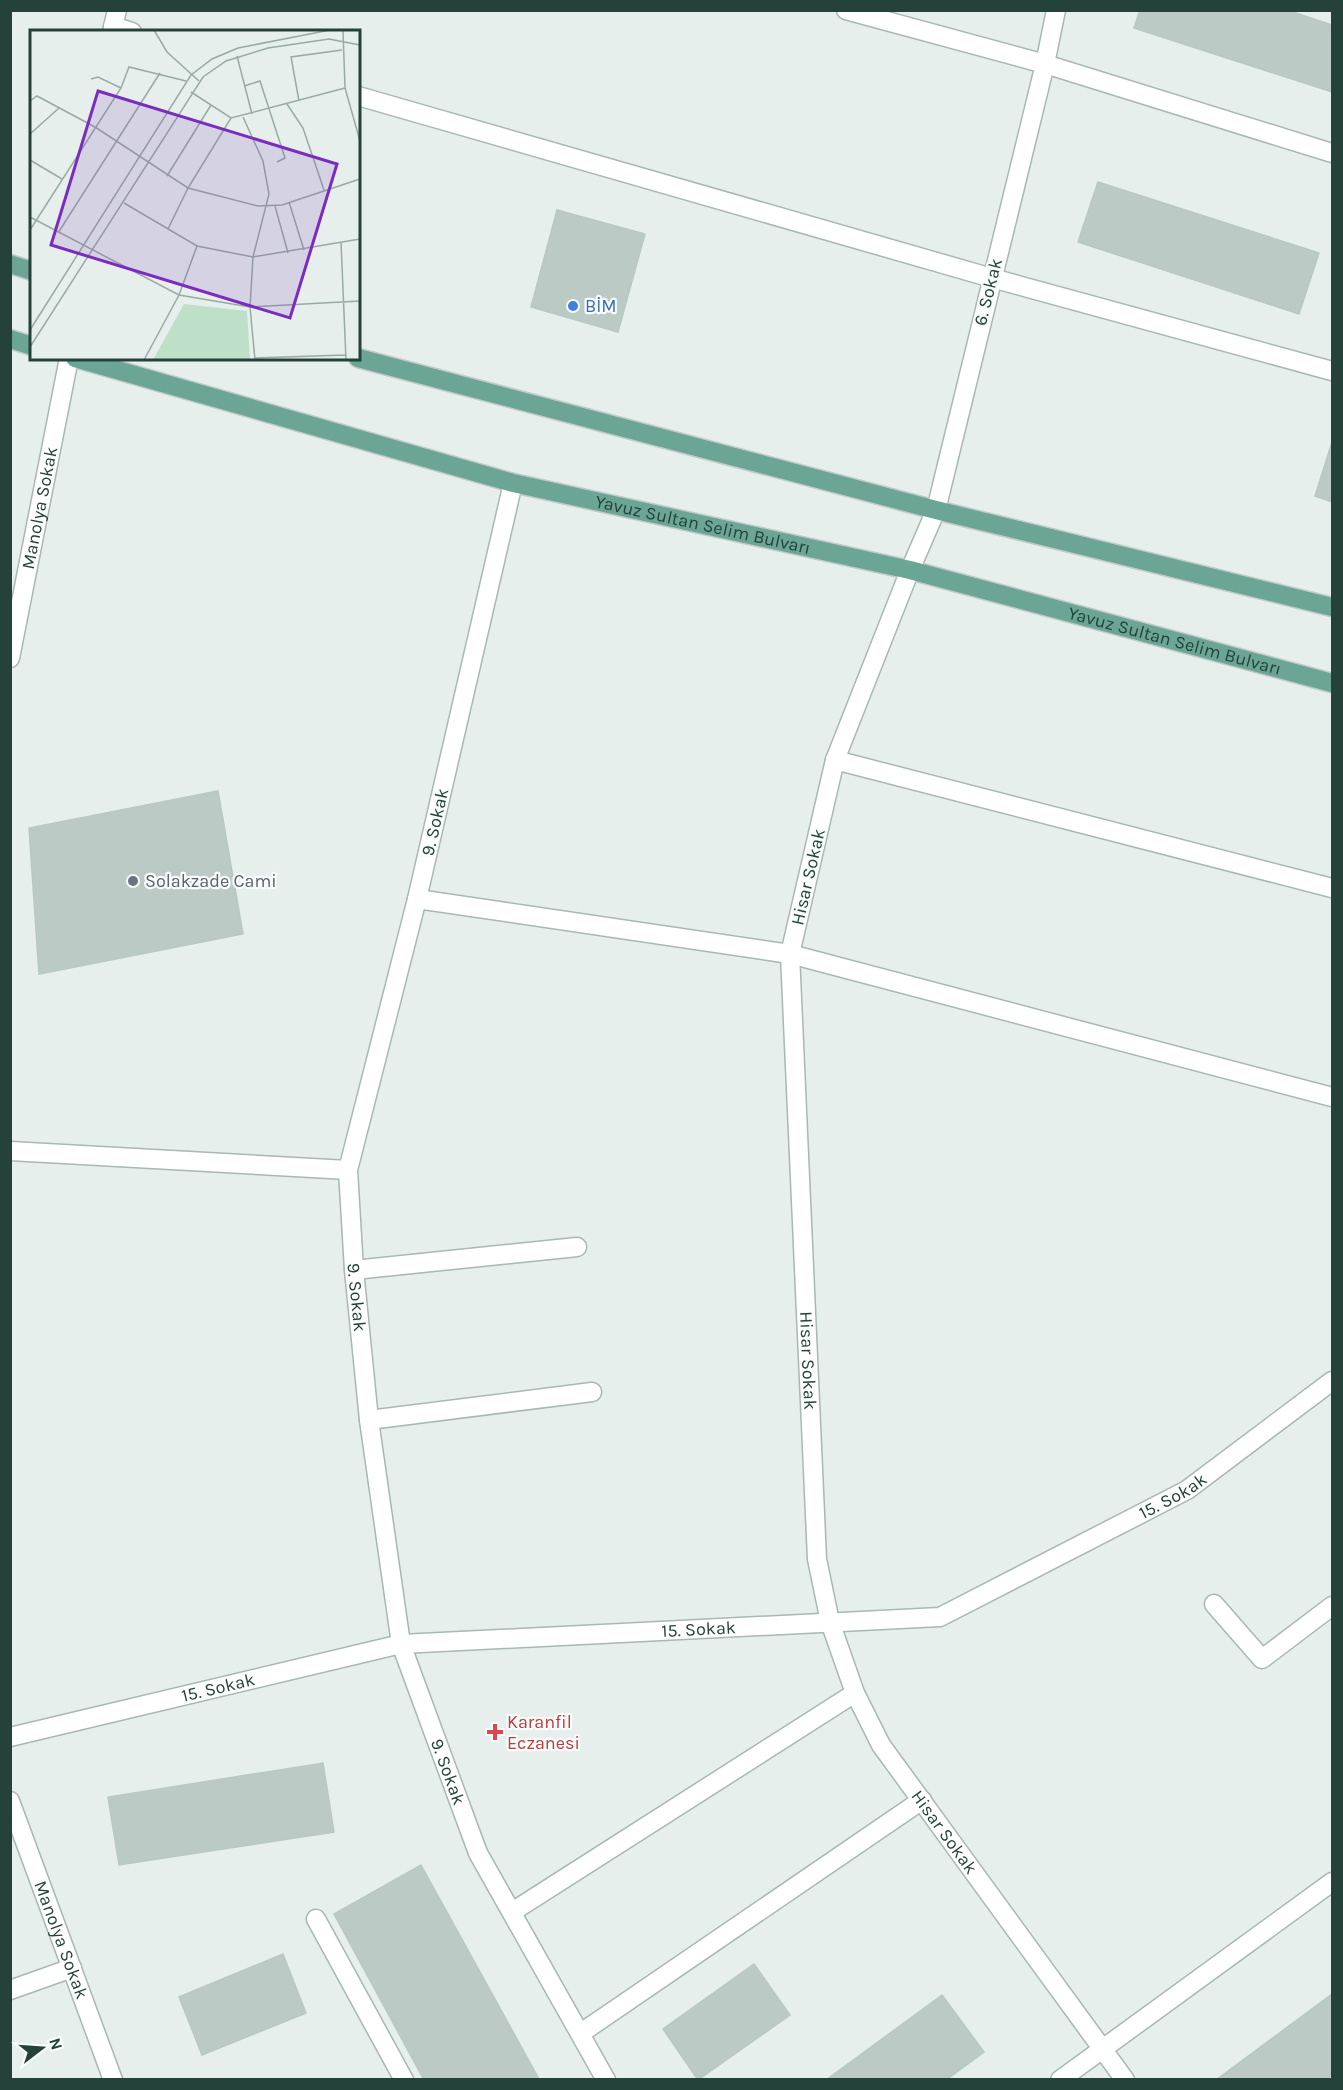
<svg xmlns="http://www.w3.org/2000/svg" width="1343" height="2090" font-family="Karla,sans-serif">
<rect width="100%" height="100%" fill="#e6efeb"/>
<path fill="#bbcac4" stroke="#b8c9c2" stroke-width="1.5" d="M1140,10H1287L1332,25V92L1134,28Z
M1098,182L1319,253L1299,314L1078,242Z
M557,210L645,234L618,332L531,307Z
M1332,442V502L1315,496Z
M218,791L243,934L39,974L29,828Z
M323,1763L334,1832L119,1865L108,1797Z
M421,1865L539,2079L537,2080H424L334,1914Z
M283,1954L306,2013L202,2055L179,1997Z
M754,1964L790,2015L698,2080L663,2029Z
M1332,1994V2075L1326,2080H1216Z
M942,1995L984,2052L946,2080H826Z"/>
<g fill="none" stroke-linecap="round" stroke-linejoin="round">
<g stroke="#a8b8b2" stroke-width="21">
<g id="minor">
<path d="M846,10L1045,64L1332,153"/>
<path id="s1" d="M1056,10L1045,64L936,510L910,570L835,760L790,954L817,1559L830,1622L855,1693L881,1745L1125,2080"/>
<path d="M113,26L132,32"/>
<path d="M112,32L117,10"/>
<path d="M358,96L992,278L1332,371"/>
<path id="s2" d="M513,483L417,899L348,1170L354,1270L369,1420L401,1644L478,1853L606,2080"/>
<path id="s3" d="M10,658L69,358"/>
<path d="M835,760L1332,888"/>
<path d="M417,899L790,954L1332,1097"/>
<path d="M10,1151L348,1170"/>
<path d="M354,1270L577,1247"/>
<path d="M369,1420L592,1392"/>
<path d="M1214,1604L1262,1659L1332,1606"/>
<path id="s4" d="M10,1737L401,1644L940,1617L1187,1490L1332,1381"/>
<path id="s5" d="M10,1801L113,2080"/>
<path d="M512,1912L855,1693"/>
<path d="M316,1919L404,2080"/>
<path d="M10,1990L72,1968"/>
<path d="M581,2033L922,1800"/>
<path d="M1060,2080L1332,1882"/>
</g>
</g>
<g stroke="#c2cac8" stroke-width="21">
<g id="major">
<path d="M10,264L32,271"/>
<path d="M10,339L32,346"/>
<path id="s6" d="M75,358L513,483L910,570L1332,683"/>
<path d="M358,358L936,510L1332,607"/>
</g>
</g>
<use href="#minor" stroke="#fff" stroke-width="18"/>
<use href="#major" stroke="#6aa596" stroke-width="18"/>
</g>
<circle fill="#3f7fe0" stroke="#f7fbf9" stroke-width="2" cx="573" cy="306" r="6"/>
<circle fill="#6b7280" stroke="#f7fbf9" stroke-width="2" cx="133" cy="881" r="6"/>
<path fill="#e0444e" stroke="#f7fbf9" stroke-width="2" d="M492 1723h6v6h6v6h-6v6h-6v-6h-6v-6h6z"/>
<g text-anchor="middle" stroke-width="4.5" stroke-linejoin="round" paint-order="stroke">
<g font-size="18" fill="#24423a" stroke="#f7fbf9">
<text transform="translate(988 292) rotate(-76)" y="6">6. Sokak</text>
<text dy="6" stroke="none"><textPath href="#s3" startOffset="153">Manolya Sokak</textPath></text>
<text dy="6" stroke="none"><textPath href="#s6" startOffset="650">Yavuz Sultan Selim Bulvarı</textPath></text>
<text dy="6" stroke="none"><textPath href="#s6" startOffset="1136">Yavuz Sultan Selim Bulvarı</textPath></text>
<text transform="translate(435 822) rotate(-77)" y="6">9. Sokak</text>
<text transform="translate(808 877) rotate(-77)" y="6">Hisar Sokak</text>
<text dy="6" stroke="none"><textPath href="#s2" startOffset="834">9. Sokak</textPath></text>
<text dy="6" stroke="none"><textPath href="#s1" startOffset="1390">Hisar Sokak</textPath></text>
<text dy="6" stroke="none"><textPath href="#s4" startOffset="1204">15. Sokak</textPath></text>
<text dy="6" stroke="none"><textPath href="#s4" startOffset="700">15. Sokak</textPath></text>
<text dy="6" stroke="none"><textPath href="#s4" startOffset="214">15. Sokak</textPath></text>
<text dy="6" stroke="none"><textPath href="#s2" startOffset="1320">9. Sokak</textPath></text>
<text dy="6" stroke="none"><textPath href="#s1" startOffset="1894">Hisar Sokak</textPath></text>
<text dy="6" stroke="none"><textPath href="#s5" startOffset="148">Manolya Sokak</textPath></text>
</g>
<g font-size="18" fill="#366cbe" stroke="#f7fbf9" text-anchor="start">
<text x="585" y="312">BİM</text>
</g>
<g font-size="18" fill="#5b616d" stroke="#f7fbf9" text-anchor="start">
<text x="145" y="887">Solakzade Cami</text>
</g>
<g font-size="18" fill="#be3a42" stroke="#f7fbf9" text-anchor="start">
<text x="507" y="1728">Karanfil<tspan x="507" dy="21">Eczanesi</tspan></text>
</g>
</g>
<g transform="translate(30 30)">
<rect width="330" height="330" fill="#e6efeb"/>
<path d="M154,274L217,281L220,330H123Z" fill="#bfe0c8"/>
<path fill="none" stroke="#98aaa4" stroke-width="1.5" d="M124,0L137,22L169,51M313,0L315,58L330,111M207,26L222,84M61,49L68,47L91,58M214,56L230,51L255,128L247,132M161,62L201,88L315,58M0,71L7,66L65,97L158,158L228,176L252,175L330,149M269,71L261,27L312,20M257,74L273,98L294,160M213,87L233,131L239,164L223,227L220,277L225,330M0,104L29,78M0,130L32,149M137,146L181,75M259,172L274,220M94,173L167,216L223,227L330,209M245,176L258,223M0,187L149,265L220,277L330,271M138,199L158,158L201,88M0,200L91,58L99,37L156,51M28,203L130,43M311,212L316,330M0,300L161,45L182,29L208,18L300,0M0,317L173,47L196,31L238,18L299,9L330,15M224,328L316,325M114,330L149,265L167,216"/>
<path fill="#7b2cbf" fill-opacity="0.15" stroke="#7b2cbf" stroke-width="3" d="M68,61L307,134L260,288L21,215Z"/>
<rect width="330" height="330" fill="none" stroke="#24423a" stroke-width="3"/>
</g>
<rect width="1343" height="2090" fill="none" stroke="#24423a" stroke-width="24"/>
<g transform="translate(42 2048) rotate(73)" stroke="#f7fbf9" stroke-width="4.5" paint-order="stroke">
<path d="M0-4.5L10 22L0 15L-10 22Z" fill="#24423a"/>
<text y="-9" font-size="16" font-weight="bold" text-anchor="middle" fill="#24423a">N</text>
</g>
</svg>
